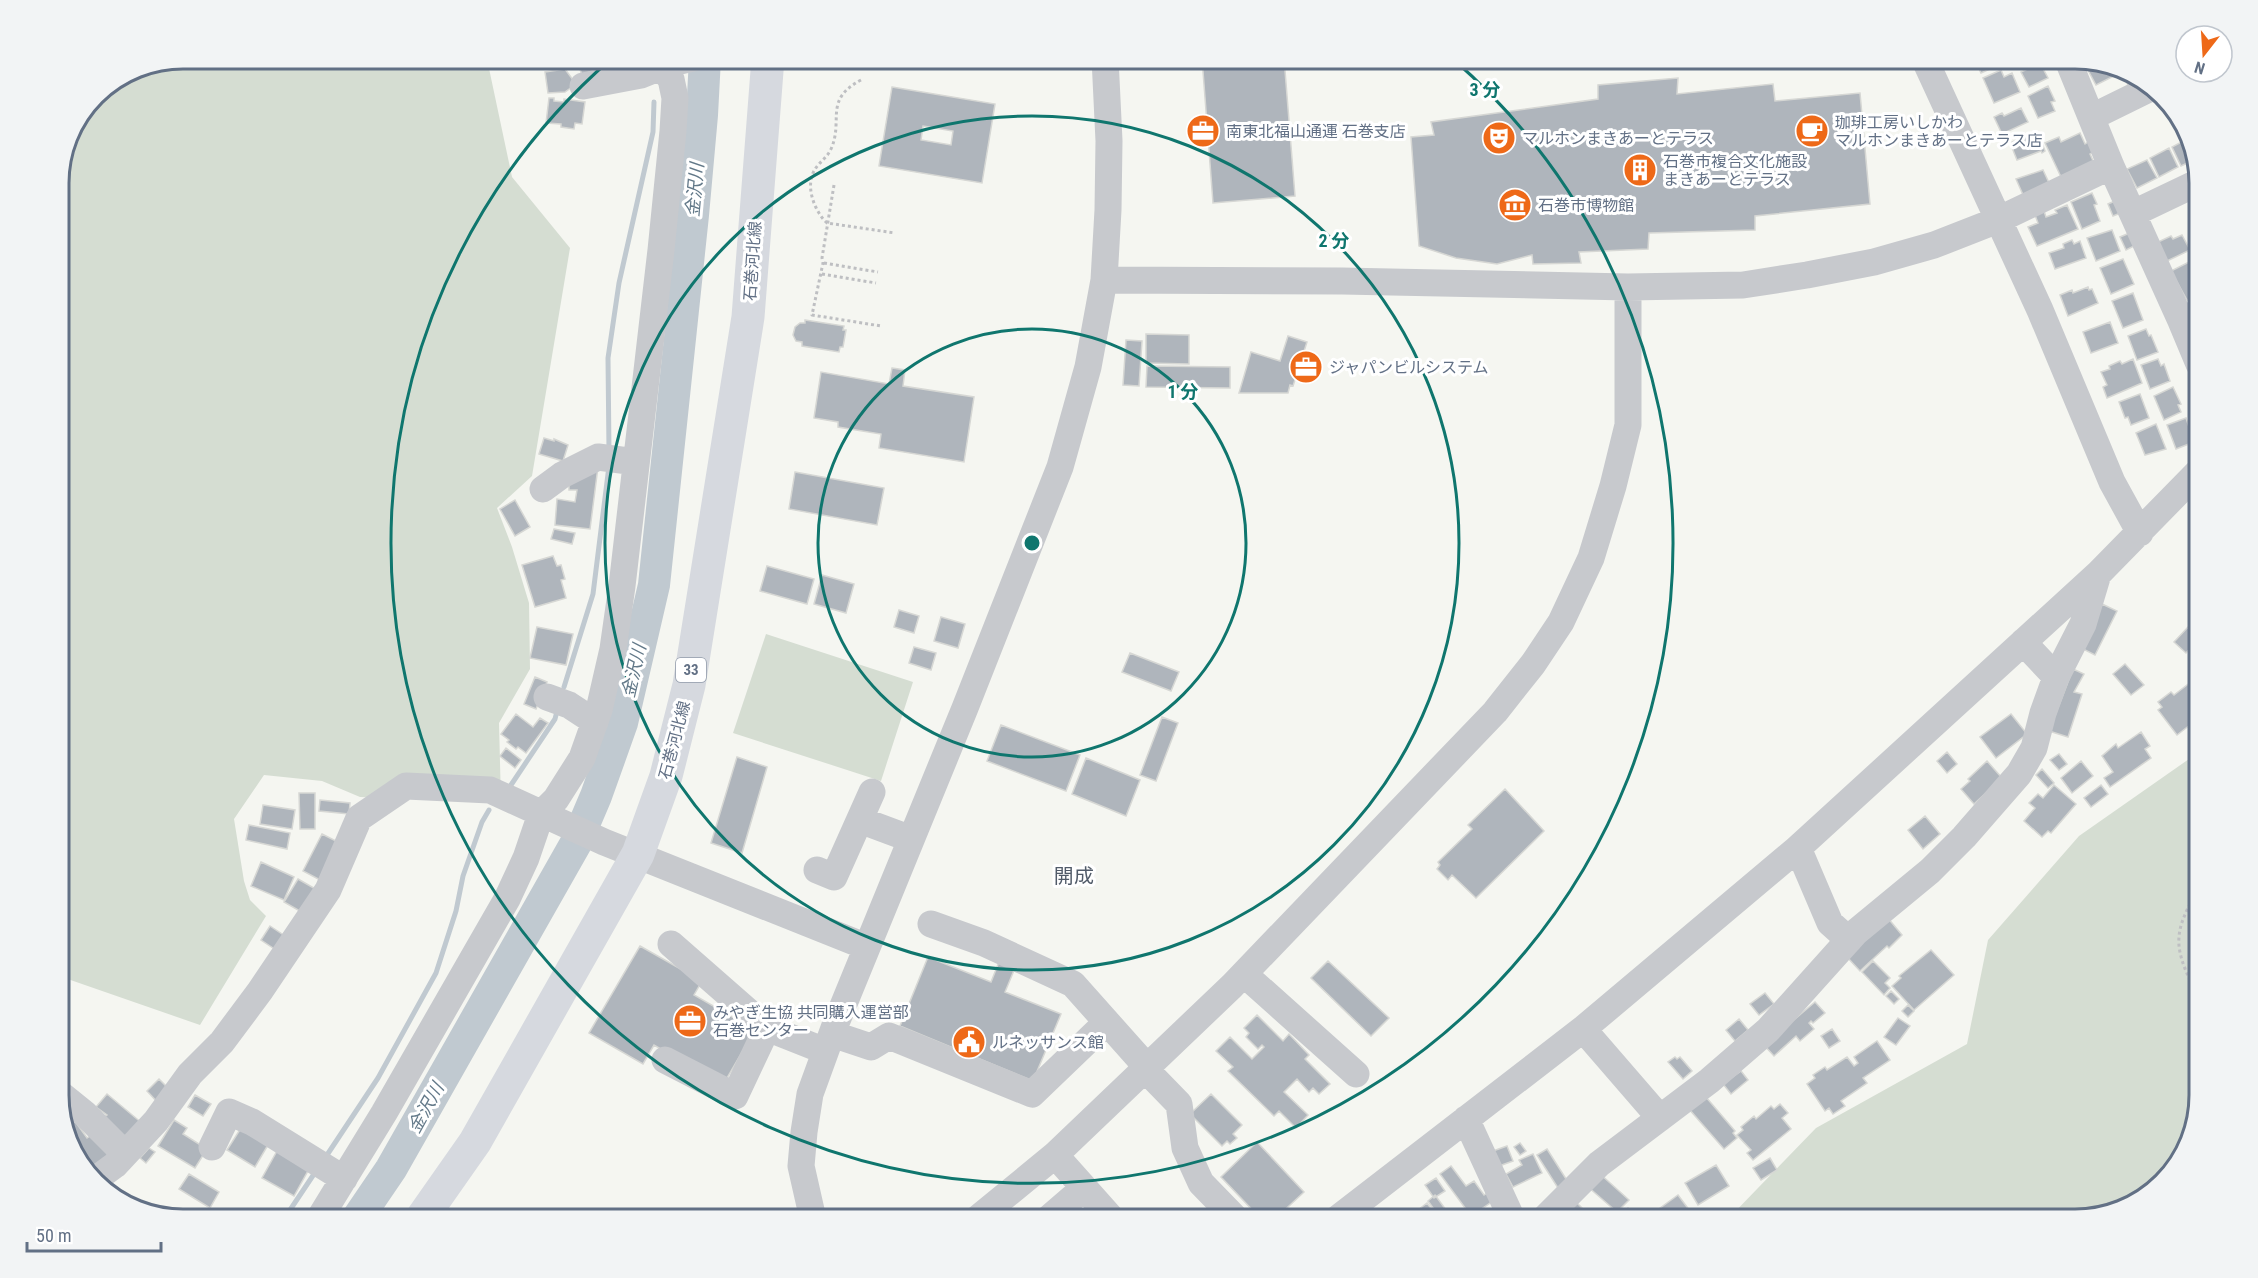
<svg xmlns="http://www.w3.org/2000/svg" width="2258" height="1278" font-family="'Roboto Condensed','Noto Sans JP',sans-serif">
<rect width="100%" height="100%" fill="#f5f6f1"/>
<path fill="#d5ddd2" d="M183,59H487L512,177L570,248L532,476L497,508L512,547L529,603L530,669L499,723L501,802L360,797L322,781L264,775L234,819L244,881L250,900L266,916L200,1025L59,976V175L68,135L95,95L136,68Z
M766,634L913,682L881,781L733,733Z
M2199,752V1095L2183,1157L2138,1203L2075,1219H1728L1816,1128L1967,1044L1988,940L2079,836Z"/>
<g fill="none" stroke-linecap="round" stroke-linejoin="round">
<path stroke="#c0c9d0" stroke-width="5" d="M609,451L608,358L619,283L653,132L654,102
M564,687L593,594L609,466
M511,785L555,719L557,711
M325,1158L378,1078L436,973L456,911L463,876L482,822L489,810
M284,1219L316,1171"/>
<path stroke="#c0c9d0" stroke-width="32" d="M357,1219L391,1169L576,843L596,796L622,723L654,585L693,215L702,115L705,58"/>
</g>
<path fill="#afb5bc" stroke="#d6d7d4" stroke-width="1.5" fill-rule="evenodd" d="M576,58H636L638,64L620,66L618,61L582,75Z
M1202,58H1284L1295,196L1213,203Z
M1974,58H2004L2006,62L1981,73Z
M2083,61L2113,69L2116,75L2096,85Z
M2040,63L2048,78L2029,87L2021,72Z
M565,69L576,84L565,92L548,93L545,72Z
M2001,70L2004,77L2012,73L2020,92L1994,103L1983,78Z
M2120,70L2137,75L2140,78L2128,85Z
M1678,78L1677,94L1773,84L1775,101L1860,93L1870,204L1755,216V230L1649,233L1648,249L1579,252L1581,263L1533,264L1532,255L1497,264L1456,258L1419,246L1411,137L1434,135L1431,122L1598,99V85Z
M2048,86L2055,101L2051,102L2055,111L2038,118L2028,96Z
M892,87L995,104L982,183L879,166ZM923,126L953,131L951,145L921,140Z
M549,98H554V101L564,102V99L585,102L582,124L575,123L574,129L561,127V124L546,123Z
M2021,108L2028,122L2002,134L1994,117L2002,113L2004,116Z
M2175,111L2179,114L2184,131L2179,133L2170,114Z
M2033,133H2038L2045,151L2042,153L2041,151L2017,160L2011,145L2012,142Z
M2080,133L2085,144L2088,142L2093,152L2090,154L2095,165L2062,179L2045,143L2059,137L2061,142Z
M2187,139L2194,160L2181,166L2172,147Z
M2169,148L2178,167L2159,177L2150,158Z
M2147,160L2157,178L2137,188L2127,169Z
M2043,170L2050,185L2024,197L2016,179Z
M2092,193L2097,204L2094,205L2100,221L2082,229L2071,202Z
M2117,200L2123,212L2113,216L2108,204Z
M2067,205L2078,229L2037,246L2028,227L2038,223L2035,215L2044,211L2046,217L2057,213L2055,210Z
M2112,230L2120,251L2096,261L2087,238Z
M2132,232L2138,244L2126,250L2120,237Z
M2182,235L2190,250L2167,261L2158,242L2171,236L2173,239Z
M2072,240L2074,244L2080,241L2086,258L2055,269L2049,253L2064,248L2063,244Z
M2123,259L2134,284L2111,294L2100,268Z
M2195,259L2199,268V294L2187,300L2171,271Z
M2088,287L2089,290L2092,289L2098,303L2068,316L2060,295L2072,290L2073,293Z
M2133,293L2143,320L2123,328L2112,301Z
M805,320L844,326L843,330H846L843,347H840L839,352L802,346V342L796,341L793,335L795,327L800,323H805Z
M2110,322L2118,343L2091,353L2083,332Z
M2146,329L2149,336L2151,335L2158,352L2137,360L2128,336Z
M1146,334L1189,335V364L1146,363Z
M1288,336L1307,342L1293,386L1290,385L1288,393H1239L1251,352L1280,361Z
M1126,340L1142,341L1139,386L1123,385Z
M2133,359L2142,383L2107,398L2103,387L2107,385L2101,372L2110,369L2109,366L2120,361L2122,364Z
M2158,359L2161,366L2164,364L2170,381L2150,389L2141,365Z
M1147,366L1230,367V388L1146,387Z
M892,368L905,370L903,386L974,397L964,462L879,448L881,434L838,427V422L814,418L821,372L889,384Z
M2173,387L2181,404L2178,405L2181,412L2164,420L2154,396Z
M2140,394L2149,418L2131,425L2128,417L2125,418L2119,402Z
M2186,418L2194,442L2176,449L2167,425Z
M2156,424L2166,449L2145,455L2136,433Z
M544,438L554,441V439L568,445L563,461L539,454Z
M598,467L590,529L555,525L557,499L575,502L577,490H569V483Z
M795,472L884,488L877,525L789,509Z
M515,500L530,527L515,536L500,509Z
M554,529L575,533L572,544L551,539Z
M553,556L557,566L561,565L565,579L561,580L566,598L535,607L522,565Z
M767,566L814,579L807,604L760,591Z
M822,575L854,584L846,613L814,604Z
M2102,604L2117,611L2095,655L2081,648Z
M899,610L919,616L914,633L894,627Z
M941,617L965,624L958,648L934,641Z
M537,627L573,634L566,665L530,658Z
M2188,627L2199,639L2186,653L2174,642Z
M914,647L936,653L931,670L909,663Z
M1130,653L1179,672L1171,691L1122,672Z
M2125,664L2144,685L2131,695L2113,674Z
M2073,669L2084,674L2074,692L2082,694L2068,737L2049,731Z
M535,677L547,682L536,709L524,704Z
M2196,678L2199,683V718L2177,735L2158,710L2162,707L2158,702L2171,692L2174,695Z
M516,714L533,727L540,718L548,723L526,753L518,747L516,749L507,742L509,740L501,734Z
M2011,714L2027,734L1996,758L1980,737Z
M1162,717L1178,723L1156,781L1140,775Z
M1001,725L1080,755L1066,791L987,761Z
M2141,732L2150,746L2145,749L2151,758L2110,787L2104,778L2113,772L2102,756L2116,744L2118,748Z
M506,748L521,760L515,768L500,756Z
M1947,752L1957,764L1947,773L1937,761Z
M2059,754L2067,764L2059,770L2050,760Z
M737,757L767,767L742,853L711,843Z
M1086,758L1140,780L1126,816L1072,794Z
M1987,761L2002,778L1974,804L1961,789L1970,781L1968,779Z
M2081,761L2093,776L2072,793L2061,778Z
M2042,769L2054,783L2048,788L2036,775Z
M2054,785L2076,804L2051,833L2048,831L2042,837L2024,821L2035,808L2029,803L2038,794L2043,798Z
M2101,785L2108,794L2091,807L2084,798Z
M1505,789L1544,831L1476,898L1452,875L1448,880L1437,869L1440,865L1438,862L1472,829L1468,825Z
M299,793H315V829H300Z
M320,800L350,803L349,814L319,811Z
M263,805L295,810L292,829L260,824Z
M1925,816L1940,834L1923,849L1908,830Z
M249,825L290,833L287,849L246,840Z
M322,834L342,844L322,881L303,871Z
M261,862L294,877L284,900L251,886Z
M298,879L319,891L305,914L284,902Z
M1887,917L1902,935L1889,948L1887,946L1860,971L1847,957Z
M270,926L285,936L276,950L261,940Z
M640,946L702,981L694,995L755,1030L723,1085L654,1045L643,1064L589,1033Z
M1931,950L1954,975L1914,1010L1892,986L1901,978L1899,976Z
M928,957L991,982L999,962L1015,968L1005,992L1061,1014L1033,1081L900,1026Z
M1328,961L1389,1018L1371,1036L1311,978Z
M1873,961L1890,978L1885,983L1890,988L1884,995L1862,972Z
M1891,991L1899,999L1894,1004L1886,996Z
M1765,993L1774,1004L1759,1015L1750,1004Z
M1815,1002L1825,1013L1813,1023L1811,1021L1809,1023L1814,1029L1800,1041L1796,1036L1774,1056L1764,1045Z
M1908,1005L1914,1011L1908,1017L1902,1011Z
M1257,1015L1283,1041L1289,1034L1309,1055L1305,1059L1330,1084L1319,1094L1313,1088L1309,1092L1297,1079L1284,1092L1308,1115L1296,1128L1279,1111L1274,1116L1228,1071L1233,1067L1216,1051L1230,1037L1252,1059L1264,1047L1262,1045L1258,1049L1246,1037L1249,1033L1244,1028Z
M1898,1018L1910,1026L1896,1045L1884,1037Z
M1739,1019L1748,1030L1735,1041L1726,1030Z
M1832,1029L1840,1041L1829,1048L1821,1036Z
M1877,1041L1890,1060L1863,1078L1867,1083L1841,1101L1845,1106L1833,1114L1829,1108L1825,1111L1807,1084L1815,1078L1813,1075L1825,1067L1827,1070L1847,1057L1854,1066L1858,1063L1854,1057Z
M1675,1057L1677,1059L1680,1057L1692,1071L1683,1079L1668,1062Z
M1741,1071L1748,1080L1731,1094L1723,1084Z
M159,1079L173,1093L160,1105L147,1091Z
M107,1094L143,1124L128,1142L101,1119L107,1115L96,1107Z
M1211,1094L1242,1125L1233,1134L1237,1138L1230,1144L1227,1141L1222,1146L1190,1114Z
M195,1095L211,1104L203,1116L188,1107Z
M1705,1096L1735,1131L1733,1133L1737,1138L1724,1149L1689,1109Z
M1780,1104L1788,1113L1782,1118L1791,1129L1753,1160L1747,1153L1751,1150L1737,1135L1743,1130L1741,1127L1754,1116L1756,1119L1771,1106L1774,1109Z
M174,1120L187,1128L183,1134L207,1149L195,1168L158,1146Z
M75,1121L87,1138L93,1134L109,1154L89,1173L79,1164L67,1127Z
M241,1128L268,1145L255,1167L227,1150Z
M1257,1142L1304,1192L1275,1219H1261L1221,1177Z
M1520,1143L1526,1151L1520,1155L1514,1147Z
M1507,1146L1513,1161L1499,1166L1493,1151Z
M149,1148L155,1152L146,1163L140,1158Z
M1547,1149L1568,1182L1558,1188L1537,1155Z
M277,1151L309,1169L294,1196L262,1178Z
M1533,1154L1542,1173L1513,1187L1506,1174L1522,1165L1519,1160Z
M1770,1158L1777,1170L1761,1180L1753,1168Z
M1716,1165L1729,1186L1698,1205L1685,1183Z
M1451,1166L1466,1186L1474,1181L1484,1195L1487,1193L1493,1201L1471,1216L1440,1174Z
M1599,1173L1629,1200L1617,1212L1587,1186Z
M189,1174L219,1192L210,1208L179,1189Z
M1436,1178L1445,1191L1434,1198L1425,1185Z
M1435,1195L1449,1214L1441,1219L1428,1201Z
M1678,1195L1696,1219H1645Z
M1575,1201L1593,1219H1557Z
M1427,1203L1439,1219H1419L1414,1213Z
M1628,1208L1639,1219H1625L1620,1214Z"/>
<g fill="none" stroke-linecap="round" stroke-linejoin="round">
<path stroke="#bebfc2" stroke-width="3" stroke-dasharray="3 3" stroke-linecap="butt" d="M861,80C823,100 844,120 831,149C827,158 818,163 814,171C805,187 815,212 827,223L895,233
M834,185L822,258L823,263L812,315L881,326
M824,263L878,272
M822,274L876,283
M2199,888C2191,902 2180,920 2179,937C2177,958 2191,981 2199,1000
M2173,1167L2185,1150"/>
<path stroke="#c7c9cd" stroke-width="27" d="M1924,58L2040,310L2112,482L2140,533
M2067,58L2111,166L2181,321L2199,312
M583,86L641,75L671,63L693,58
M2092,117L2151,88
M2134,213L2199,182
M1104,280L1342,281L1628,287L1743,285L1807,275L1874,262L1934,245L1998,220L2111,166
M2181,321L2199,364
M543,489L562,475L598,457L636,462
M2023,642L2056,677
M547,697L569,705L595,722
M860,820L911,839
M1798,848L1830,923L1849,940
M817,870L834,877L872,792
M931,924L984,943L1073,984L1138,1057L1145,1069L1179,1104L1185,1148L1201,1183L1236,1219
M671,944L767,1028
M1244,974L1356,1074
M1583,1029L1660,1118
M832,1034L871,1047L889,1036L1032,1094L1107,1022
M665,1060L735,1096L767,1028L825,1051
M59,1093L85,1114L125,1154
M1466,1119L1512,1219
M212,1147L229,1112L252,1122L344,1179
M1055,1155L1112,1219
M96,1179L115,1165L156,1121L190,1074L222,1042L260,991L328,890L359,818L406,786L490,790L604,842L867,947
M319,1219L384,1113L507,899L526,858L541,814L556,799L582,758L599,710L613,649L622,586L661,250L673,131L675,98L671,79L653,58
M813,1219L801,1166L804,1132L810,1094L834,1028L965,708L1060,467L1088,367L1104,280L1108,210L1109,141L1105,58
M977,1219L1055,1155L1232,986L1495,712L1533,664L1561,622L1591,558L1613,486L1628,425V287
M1048,1219L1084,1188
M1337,1219L1583,1029L1798,848L2099,573L2199,471
M1544,1219L1599,1164L1709,1081L1768,1030L1856,932L1930,871L1964,837L2019,774L2034,748L2043,713L2056,677L2083,624L2098,574"/>
<path stroke="#d6d9df" stroke-width="33" d="M421,1219L475,1142L638,854L666,776L689,685L748,317L768,58"/>
</g>
<g fill="none" stroke="#0f766e" stroke-width="3">
<circle cx="1032" cy="543" r="214"/>
<circle cx="1032" cy="543" r="427"/>
<path d="M1453 59A641 641 0 1 1 611 59"/>
</g>
<defs>
<g id="office-disc" transform="scale(1.725)"><circle r="9.5" fill="#ee6918" stroke="#fff"/><path d="M-6-3h4V-5.5h4V-3h4V5H-6ZM-1-4.5V-3h2v-1.5ZM-6 0V1H6V0Z" fill="#fff"/></g>
<g id="cafe-disc" transform="scale(1.725)"><circle r="9.5" fill="#ee6918" stroke="#fff"/><path d="M-5.5-4.5H6V0H3Q3 3.5 0 3.5H-2.5Q-5.5 3.5-5.5 0ZM3-3.2v2h1.7v-2ZM-6 4.5H4V6H-6Z" fill="#fff"/></g>
<g id="theatre-disc" transform="scale(1.725)"><circle r="9.5" fill="#ee6918" stroke="#fff"/><path d="M-5-5.5Q0-4 5-5.5V0Q5 5 0 6Q-5 5-5 0ZM-3.3-2.5H-1v1.5H-3.3ZM1-2.5H3.3v1.5H1ZM-2.8 1Q0 5.5 2.8 1Z" fill="#fff"/></g>
<g id="building-disc" transform="scale(1.725)"><circle r="9.5" fill="#ee6918" stroke="#fff"/><path d="M-4-6H4V6H1V3H-1V6H-4ZM-2.5-4.3h1.7v1.8h-1.7ZM.8-4.3h1.7v1.8H.8ZM-2.5-1h1.7V.8h-1.7ZM.8-1h1.7V.8H.8Z" fill="#fff"/></g>
<g id="museum-disc" transform="scale(1.725)"><circle r="9.5" fill="#ee6918" stroke="#fff"/><path d="M0-6L6-3V-2H-6V-3ZM-5-1h2V3h-2ZM-1-1h2V3h-2ZM3-1h2V3H3ZM-6 4H6V6H-6Z" fill="#fff"/></g>
<g id="civic-disc" transform="scale(1.725)"><circle r="9.5" fill="#ee6918" stroke="#fff"/><path d="M-.6-6.5H3V-4.5H.6V-3L4-1V1h2V6H-6V1h2V-1L-.6-3ZM-1.2 2.5V6h2.4V2.5Z" fill="#fff"/></g>
</defs>
<g fill-rule="evenodd">
<use href="#office-disc" x="1203" y="131"/>
<use href="#cafe-disc" x="1812" y="131"/>
<use href="#theatre-disc" x="1499" y="138"/>
<use href="#building-disc" x="1640" y="170"/>
<use href="#museum-disc" x="1515" y="205"/>
<use href="#office-disc" x="1306" y="367"/>
<use href="#office-disc" x="690" y="1021"/>
<use href="#civic-disc" x="969" y="1042"/>
</g>
<g text-anchor="middle" stroke-width="6" stroke-linejoin="round" paint-order="stroke">
<rect fill="#fff" stroke="#919baa" stroke-width="1.5" x="676" y="658" width="30" height="24" rx="4.5"/>
<g font-size="15" font-weight="bold" fill="#627085">
<text x="691" y="675">33</text>
</g>
<g font-size="16" fill="#627085" stroke="#fff" text-anchor="start">
<text x="1835" y="128">珈琲工房いしかわ<tspan x="1835" dy="18">マルホンまきあーとテラス店</tspan></text>
<text x="1226" y="137">南東北福山通運 石巻支店</text>
<text x="1522" y="144">マルホンまきあーとテラス</text>
<text x="1663" y="167">石巻市複合文化施設<tspan x="1663" dy="18">まきあーとテラス</tspan></text>
<text x="1538" y="211">石巻市博物館</text>
<text x="1329" y="373">ジャパンビルシステム</text>
<text x="713" y="1018">みやぎ生協 共同購入運営部<tspan x="713" dy="18">石巻センター</tspan></text>
<text x="992" y="1048">ルネッサンス館</text>
</g>
<g font-size="16" fill="#627085" stroke="#fff">
<text transform="translate(752 261) rotate(-86)" y="6">石巻河北線</text>
<text transform="translate(674 740) rotate(-75)" y="6">石巻河北線</text>
</g>
<g font-size="18" font-style="italic" fill="#637989" stroke="#fff">
<text transform="translate(695 190) rotate(-85)" y="6">金沢川</text>
<text transform="translate(634 671) rotate(-77)" y="6">金沢川</text>
<text transform="translate(426 1108) rotate(-61)" y="6">金沢川</text>
</g>
<g font-size="20" fill="#515b69" stroke="#fff">
<text x="1074" y="883">開成</text>
</g>
</g>
<path d="M0 0H2258V1278H0ZM183 69H2075A114 114 0 0 1 2189 183V1095A114 114 0 0 1 2075 1209H183A114 114 0 0 1 69 1095V183A114 114 0 0 1 183 69Z" fill="#f2f4f5" fill-rule="evenodd"/>
<path fill="none" stroke="#627085" stroke-width="3" d="M183 69H2075A114 114 0 0 1 2189 183V1095A114 114 0 0 1 2075 1209H183A114 114 0 0 1 69 1095V183A114 114 0 0 1 183 69Z"/>
<circle cx="1032" cy="543" r="9" fill="#0f766e" stroke="#fff" stroke-width="3"/>
<g font-size="18" text-anchor="middle" font-weight="bold" fill="#0f766e" stroke="#fff" stroke-width="6" stroke-linejoin="round" paint-order="stroke">
<text x="1485" y="96">3 分</text>
<text x="1334" y="247">2 分</text>
<text x="1183" y="398">1 分</text>
</g>
<g transform="translate(2204 54) rotate(197)"><circle r="28" fill="#ffffff" stroke="#c0c6ce" stroke-width="1.5"/>
<path d="M0-4.5L10 22L0 15L-10 22Z" fill="#ee6918"/>
<text y="-9" font-size="16" font-weight="bold" text-anchor="middle" fill="#627085">N</text>
</g>
<path d="M27 1242v9h134v-9" fill="none" stroke="#627085" stroke-width="3"/>
<text x="36" y="1242" font-size="18" fill="#627085" stroke="#ffffff" stroke-width="4.5" paint-order="stroke">50 m</text>
</svg>
